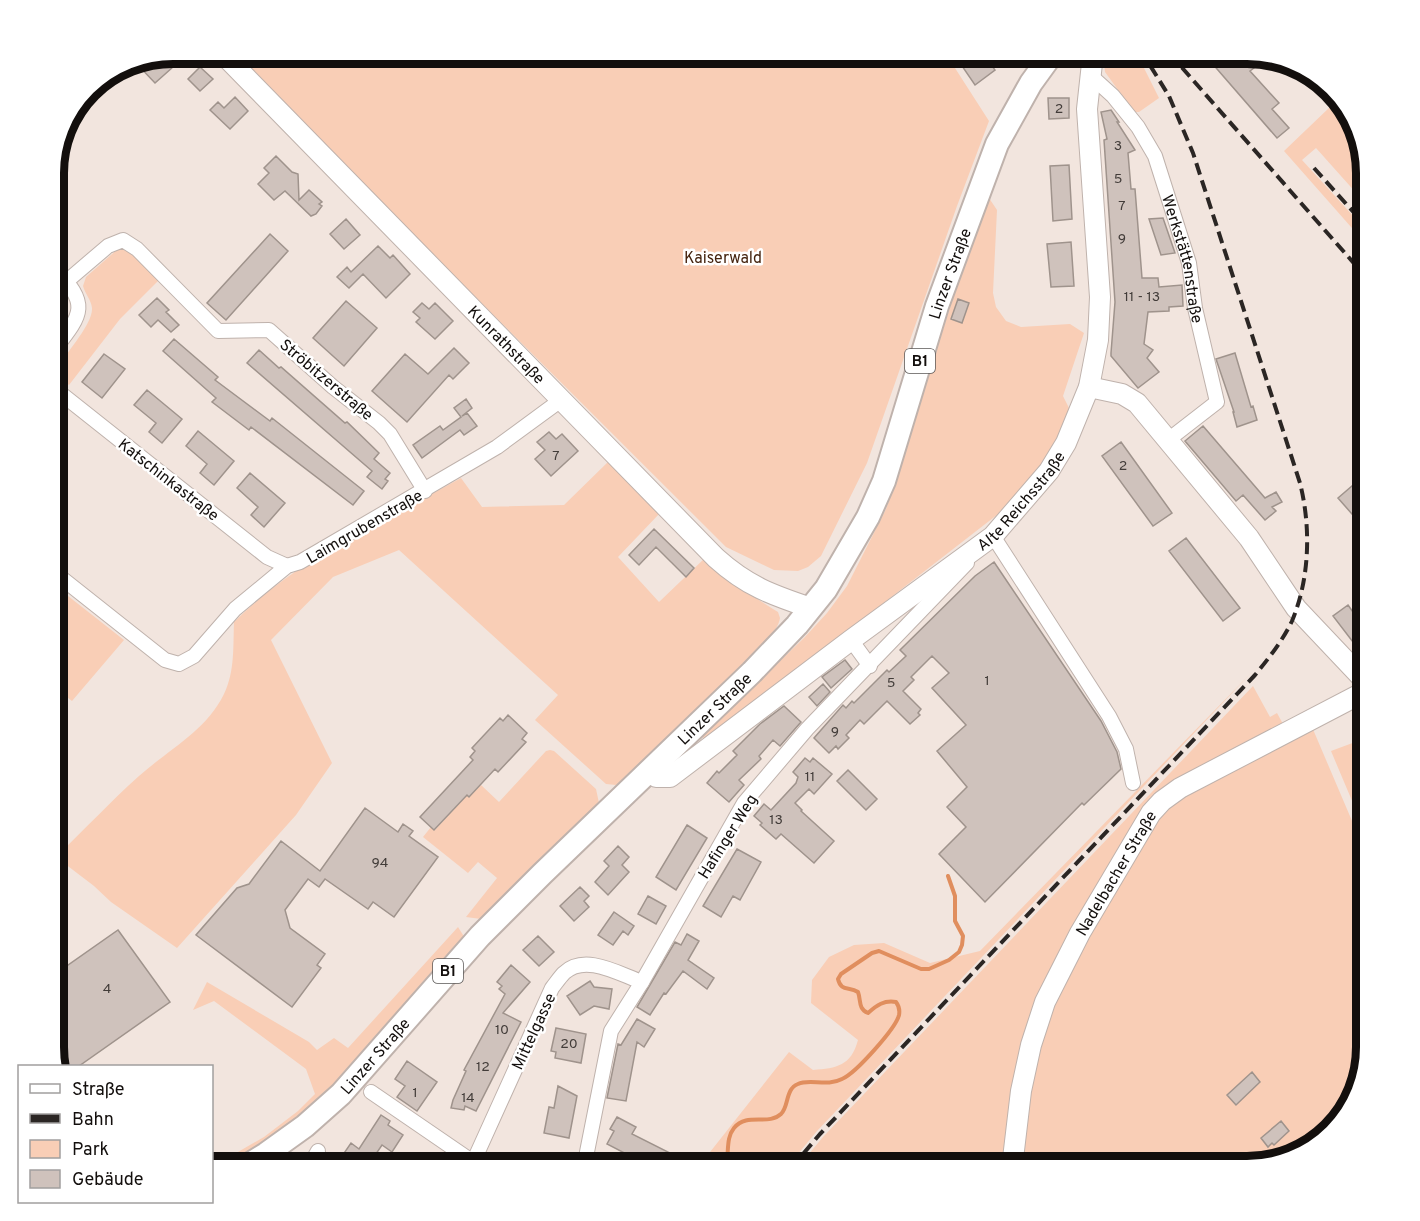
<svg xmlns="http://www.w3.org/2000/svg" width="1420" height="1221" font-family="Overpass,sans-serif">
<rect width="100%" height="100%" fill="#f2e5de"/>
<path fill="#f9ceb6" d="M233,54H946L989,121L957,206L867,463L821,556L808,567L798,571L774,570L726,547L366,188Z
M1103,54H1123L1126,59L1133,54H1137L1159,98L1139,112H1134L1105,72Z
M1291,63L1325,84L1357,128L1366,174V204L1316,148L1302,160L1366,230V244L1284,151L1330,107Z
M987,195L997,210L993,293L996,307L1006,321L1021,327L1070,324L1084,333L1063,396L1070,410L1050,454L1034,477L1002,511L706,741L702,736L804,638L827,613L847,586L886,509L900,470L922,393Z
M120,247H127L160,279L120,319L69,385L62,379L59,365C68,351 93,323 92,308C91,299 85,294 83,286L86,277Z
M610,460L660,513L618,557L659,602L705,558L726,579L773,609L778,612L780,618C776,650 651,751 622,782L616,785L606,784L535,720L558,695L399,550L333,577L271,640L332,763L296,815L177,948L111,902L94,886L56,857C84,830 110,802 139,776C168,750 206,731 224,694C235,671 233,646 234,622C298,558 384,521 461,478L482,507L564,505Z
M54,585L124,640L72,701L54,687Z
M1252,672L817,1131L787,1167L699,1166L789,1052L813,1070C837,1068 851,1066 858,1040L811,1003L812,980L829,957L854,945L884,943L930,963L980,951Z
M1253,686L1270,717L1277,713L1283,724L1177,783L1074,930L1006,1167H798L823,1137Z
M1312,727L1361,842L1366,863V1048L1357,1093L1336,1126L1292,1158L1246,1167H1017L1026,1091L1060,984L1156,817L1184,794Z
M1366,738V834L1331,751Z
M550,750L554,751L596,789L599,803L595,812L481,919L466,917L497,878L478,862L468,873L423,837L431,827L435,830L474,787L476,790L481,785L499,802L546,751Z
M458,927L463,935V941L336,1089L241,1161L229,1167H212L264,1137L298,1111L315,1094L306,1069L214,1001L193,1010L207,982L309,1042L317,1050L334,1038L348,1048Z"/>
<g fill="none" stroke-linecap="round" stroke-linejoin="round">
<path stroke="#e08e5e" stroke-width="4" d="M725,1167C730,1155 725,1139 734,1128C747,1112 768,1126 781,1114C789,1107 785,1089 798,1084C809,1078 827,1087 842,1079C856,1073 896,1028 899,1015C900,1010 899,1006 896,1002C884,1000 877,1005 868,1013C858,1009 861,1000 858,992C849,986 841,992 838,979L841,974L872,953L879,951L921,969H929L949,960L959,952L962,945L963,936L955,921V896L948,876"/>
</g>
<path fill="#cfc2bc" stroke="#9f938c" stroke-width="1.5" d="M979,54H982L985,61L990,63L995,70L975,85L962,66Z
M1204,54H1241L1254,68L1250,71L1279,103L1272,109L1289,128L1277,138Z
M163,56L173,67L155,83L135,62Z
M200,67L213,79L200,91L188,79Z
M235,97L248,111L230,129L210,110L218,102L224,108Z
M1048,98H1069V118L1049,119Z
M1111,110L1119,122H1117L1135,150L1128,153L1131,189H1135L1142,278H1158L1159,287L1182,285L1183,306L1169,307V311L1148,312L1144,344L1153,350L1147,358L1159,372L1138,388L1111,356V353L1115,302L1104,140L1107,139L1101,112Z
M276,156L292,172L298,174L299,200L309,190L322,202L319,204L322,206L316,214L311,216L285,191L274,200L258,184L269,173L264,168Z
M1069,165L1072,219L1053,221L1050,166Z
M1163,218L1175,253L1161,255L1149,219Z
M346,219L360,235L344,249L330,234Z
M270,234L288,251L226,320L207,303Z
M1071,242L1074,286L1051,287L1047,244Z
M378,246L390,258L393,255L410,274L386,298L363,274L349,288L337,277L347,267L351,272Z
M157,298L169,310L166,312L179,325L171,332L158,320L151,327L139,315Z
M958,299L969,303L962,323L951,319Z
M346,301L377,328L344,366L313,338Z
M422,303L429,309L435,303L453,321L435,339L416,322L420,318L413,312Z
M174,339L218,377L215,380L270,421L272,418L364,491L353,505L251,427L249,430L212,402L216,398L163,351Z
M454,348L469,363L453,379L449,375L407,422L372,391L405,354L428,374Z
M259,350L279,368L281,367L345,423L347,422L379,453L374,459L390,473L385,479L388,481L382,489L367,477L372,471L247,363Z
M1235,353L1251,407L1253,406L1257,420L1237,427L1233,412H1234L1216,359Z
M104,354L125,369L102,398L82,382Z
M147,390L182,419L162,443L149,432L156,423L134,405Z
M466,399L472,408L462,416L467,413L477,426L464,435L460,430L422,458L413,445L440,426L443,430L461,417L454,408Z
M1203,426L1265,498L1276,492L1282,502L1272,507L1276,511L1265,520L1243,495L1236,501L1185,441Z
M198,431L234,461L214,485L200,473L207,464L186,446Z
M549,432L556,439L562,434L578,451L551,476L535,459L545,450L537,442Z
M1121,442L1172,513L1153,526L1102,456Z
M250,473L285,503L264,527L251,515L258,507L237,488Z
M1366,474V530L1338,498Z
M654,529L694,568L686,577L656,547L639,565L629,555Z
M1186,538L1240,608L1223,621L1169,551Z
M994,562L1101,721L1117,752L1121,769L1084,805L1082,803L985,902L939,854L966,827L947,807L967,787L937,751L966,725L932,688L949,673L932,656L911,677L914,680L903,691L921,709L918,713L920,715L910,724L887,701L864,724L860,720L846,735L849,738L838,749L836,746L829,753L814,738L843,705L846,708L852,701L854,703L887,670L889,672L906,656L900,650L975,576Z
M1348,605L1360,622L1366,617V659L1333,616Z
M845,660L852,669L831,688L822,677Z
M823,684L830,692L817,706L809,697Z
M784,706L801,722L780,746L773,740L759,756L761,759L739,780L744,785L729,802L707,783L717,771L719,773L737,755L733,751L760,724Z
M508,715L527,733L522,739L526,742L498,772L495,769L469,797L467,795L434,830L420,817L473,760L470,757L475,751L472,748L500,718L503,721Z
M805,758L810,762L813,758L832,774L814,794L809,789L795,803L802,810L801,811L834,841L814,863L781,834L776,839L760,825L762,823L754,816L764,804L771,810L796,783L798,777L793,772Z
M848,770L877,799L866,810L837,781Z
M365,808L398,832L403,824L413,831L409,836L438,857L394,917L373,902L368,909L325,879L319,887L308,879L285,910L290,928L325,954L317,965L321,968L292,1007L196,935L237,888L249,884L281,841L320,871Z
M687,825L707,838L676,890L656,877Z
M618,846L629,857L622,865L629,872L608,895L595,882L609,866L604,861Z
M737,849L761,862L740,900L733,896L721,917L703,906Z
M580,887L589,896L584,901L589,907L574,921L560,906Z
M648,896L666,906L656,924L638,914Z
M614,912L634,926L628,935L623,931L613,945L598,935Z
M118,930L170,1002L79,1066H57L54,1055V975Z
M687,934L699,941L688,960L714,978L707,989L683,971L666,994L664,993L650,1015L637,1007L675,942L681,945Z
M538,936L554,952L539,966L523,950Z
M511,965L530,982L503,1013L521,1022L476,1111L465,1106L464,1110L451,1108L453,1100L466,1071L464,1070L505,994L499,989L502,986L497,982Z
M590,981L594,987L612,989L609,1009L594,1006L580,1015L567,996Z
M637,1019L655,1029L644,1047L637,1042L626,1101L607,1098L618,1044L621,1045Z
M556,1028L586,1034L581,1063L555,1058L556,1052L551,1051Z
M407,1061L437,1082L417,1111L397,1097L405,1086L395,1079Z
M1252,1072L1260,1082L1236,1105L1227,1095Z
M558,1086L577,1096L569,1138L544,1133L549,1107L554,1108Z
M381,1115L390,1121L388,1125L403,1135L392,1152L382,1145L367,1167H351L340,1159L351,1143L359,1149Z
M617,1117L636,1127L632,1134L670,1153L662,1167H637L640,1161L607,1144L614,1131L610,1129Z
M1281,1121L1289,1131L1274,1145L1272,1143L1268,1147L1261,1138Z
M542,1154L565,1158L564,1167H540Z"/>
<g fill="none" stroke-linecap="round" stroke-linejoin="round">
<g stroke="#bfb2ac" stroke-width="16">
<g id="street">
<path d="M991,54L1022,59L1026,54"/>
<path id="s1" d="M1091,76L1113,96L1138,127L1155,156L1189,263L1195,308L1217,402L1168,440"/>
<path d="M67,281L108,246L123,240L137,249L218,331L269,330L333,387L379,423L390,434L425,491"/>
<path d="M54,350C84,312 89,305 54,267"/>
<path d="M54,388L267,557L287,566"/>
<path d="M988,541L993,536L1109,716L1126,749L1133,783"/>
<path d="M54,572L165,660L179,664L194,656L235,609L287,566L300,562L497,447L561,400"/>
<path d="M851,640L870,666"/>
<path d="M371,1092L479,1166"/>
<path d="M309,1167L318,1151"/>
<path d="M471,1167L552,988C556,983 560,977 564,973C585,953 619,974 642,982"/>
<path d="M584,1167L611,1031L642,982L744,803L807,729L967,563"/>
</g>
</g>
<g stroke="#bfb2ac" stroke-width="22">
<g id="secondary">
<path id="s2" d="M223,54L716,558C747,586 772,595 811,608"/>
<path d="M1089,387L1122,394L1137,403L1249,538L1296,608L1366,682"/>
<path id="s3" d="M649,771L656,777H670L851,640L993,536L1049,471L1066,443L1089,387L1098,340L1100,297L1087,109L1093,54"/>
<path id="s4" d="M1012,1167L1021,1091L1031,1045L1045,1002L1080,933L1151,813L1162,801L1180,788L1366,691"/>
</g>
</g>
<g stroke="#bfb2ac" stroke-width="26">
<g id="primary">
<path id="s5" d="M245,1167L266,1154L305,1126L341,1094L480,936L542,874L752,672L797,625L826,589L868,517L884,481L937,306L997,144L1031,83L1052,54"/>
</g>
</g>
<use href="#street" stroke="#fff" stroke-width="14"/>
<use href="#secondary" stroke="#fff" stroke-width="20"/>
<use href="#primary" stroke="#fff" stroke-width="22"/>
<path stroke="#2b2624" stroke-width="4" stroke-dasharray="12 6" stroke-linecap="butt" d="M1170,54L1366,277
M1314,168L1366,226
M792,1167L820,1134L1255,675C1269,658 1283,640 1292,621C1310,578 1311,527 1300,483L1193,153L1169,96L1143,54"/>
</g>
<g text-anchor="middle" stroke-width="5" stroke-linejoin="round" paint-order="stroke">
<g font-size="14" fill="#423c39">
<text x="1059" y="113">2</text>
<text x="1118" y="150">3</text>
<text x="1118" y="183">5</text>
<text x="1122" y="210">7</text>
<text x="1122" y="243">9</text>
<text x="1142" y="301">11 - 13</text>
<text x="556" y="460">7</text>
<text x="1123" y="470">2</text>
<text x="987" y="685">1</text>
<text x="891" y="687">5</text>
<text x="835" y="736">9</text>
<text x="810" y="781">11</text>
<text x="776" y="824">13</text>
<text x="380" y="867">94</text>
<text x="107" y="993">4</text>
<text x="502" y="1034">10</text>
<text x="569" y="1048">20</text>
<text x="483" y="1071">12</text>
<text x="415" y="1097">1</text>
<text x="468" y="1102">14</text>
</g>
<g fill="#fff" stroke="#5a5756" stroke-width="1.5">
<rect x="905" y="349" width="30" height="24" rx="4.5"/>
<rect x="433" y="959" width="30" height="24" rx="4.5"/>
</g>
<g font-size="15" font-weight="bold" fill="#130f0d">
<text x="920" y="366">B1</text>
<text x="448" y="976">B1</text>
</g>
<g font-size="16" fill="#44230e" stroke="#fff">
<text x="723" y="263">Kaiserwald</text>
</g>
<g font-size="16" fill="#130f0d" stroke="#fff">
<text dy="6" stroke="none"><textPath href="#s1" startOffset="210">Werkstättenstraße</textPath></text>
<text dy="6" stroke="none"><textPath href="#s5" startOffset="1162">Linzer Straße</textPath></text>
<text dy="6" stroke="none"><textPath href="#s2" startOffset="406">Kunrathstraße</textPath></text>
<text transform="translate(327 379) rotate(40)" y="6">Ströbitzerstraße</text>
<text transform="translate(169 479) rotate(38)" y="6">Katschinkastraße</text>
<text dy="6" stroke="none"><textPath href="#s3" startOffset="471">Alte Reichsstraße</textPath></text>
<text transform="translate(364 526) rotate(-30)" y="6">Laimgrubenstraße</text>
<text dy="6" stroke="none"><textPath href="#s5" startOffset="658">Linzer Straße</textPath></text>
<text transform="translate(727 836) rotate(-58)" y="6">Hafinger Weg</text>
<text dy="6" stroke="none"><textPath href="#s4" startOffset="316">Nadelbacher Straße</textPath></text>
<text transform="translate(533 1031) rotate(-65)" y="6">Mittelgasse</text>
<text dy="6" stroke="none"><textPath href="#s5" startOffset="172">Linzer Straße</textPath></text>
</g>
</g>
<path d="M0 0H1420V1221H0ZM173 64H1247A109 109 0 0 1 1356 173V1047A109 109 0 0 1 1247 1156H173A109 109 0 0 1 64 1047V173A109 109 0 0 1 173 64Z" fill="#fff" fill-rule="evenodd"/>
<path fill="none" stroke="#130f0d" stroke-width="8" d="M173 64H1247A109 109 0 0 1 1356 173V1047A109 109 0 0 1 1247 1156H173A109 109 0 0 1 64 1047V173A109 109 0 0 1 173 64Z"/>
<rect x="18" y="1065" width="195" height="138" fill="#ffffff" stroke="#a19f9e" stroke-width="1.5"/>
<rect x="30" y="1084" width="30" height="9" fill="#ffffff" stroke="#a19f9e" stroke-width="1.5"/>
<text x="72" y="1095" font-size="18" fill="#130f0d">Straße</text>
<rect x="30" y="1114" width="30" height="9" fill="#2b2624" stroke="#a19f9e" stroke-width="1.5"/>
<text x="72" y="1125" font-size="18" fill="#130f0d">Bahn</text>
<rect x="30" y="1140" width="30" height="18" fill="#f9ceb6" stroke="#a19f9e" stroke-width="1.5"/>
<text x="72" y="1155" font-size="18" fill="#130f0d">Park</text>
<rect x="30" y="1170" width="30" height="18" fill="#cfc2bc" stroke="#a19f9e" stroke-width="1.5"/>
<text x="72" y="1185" font-size="18" fill="#130f0d">Gebäude</text>
</svg>
